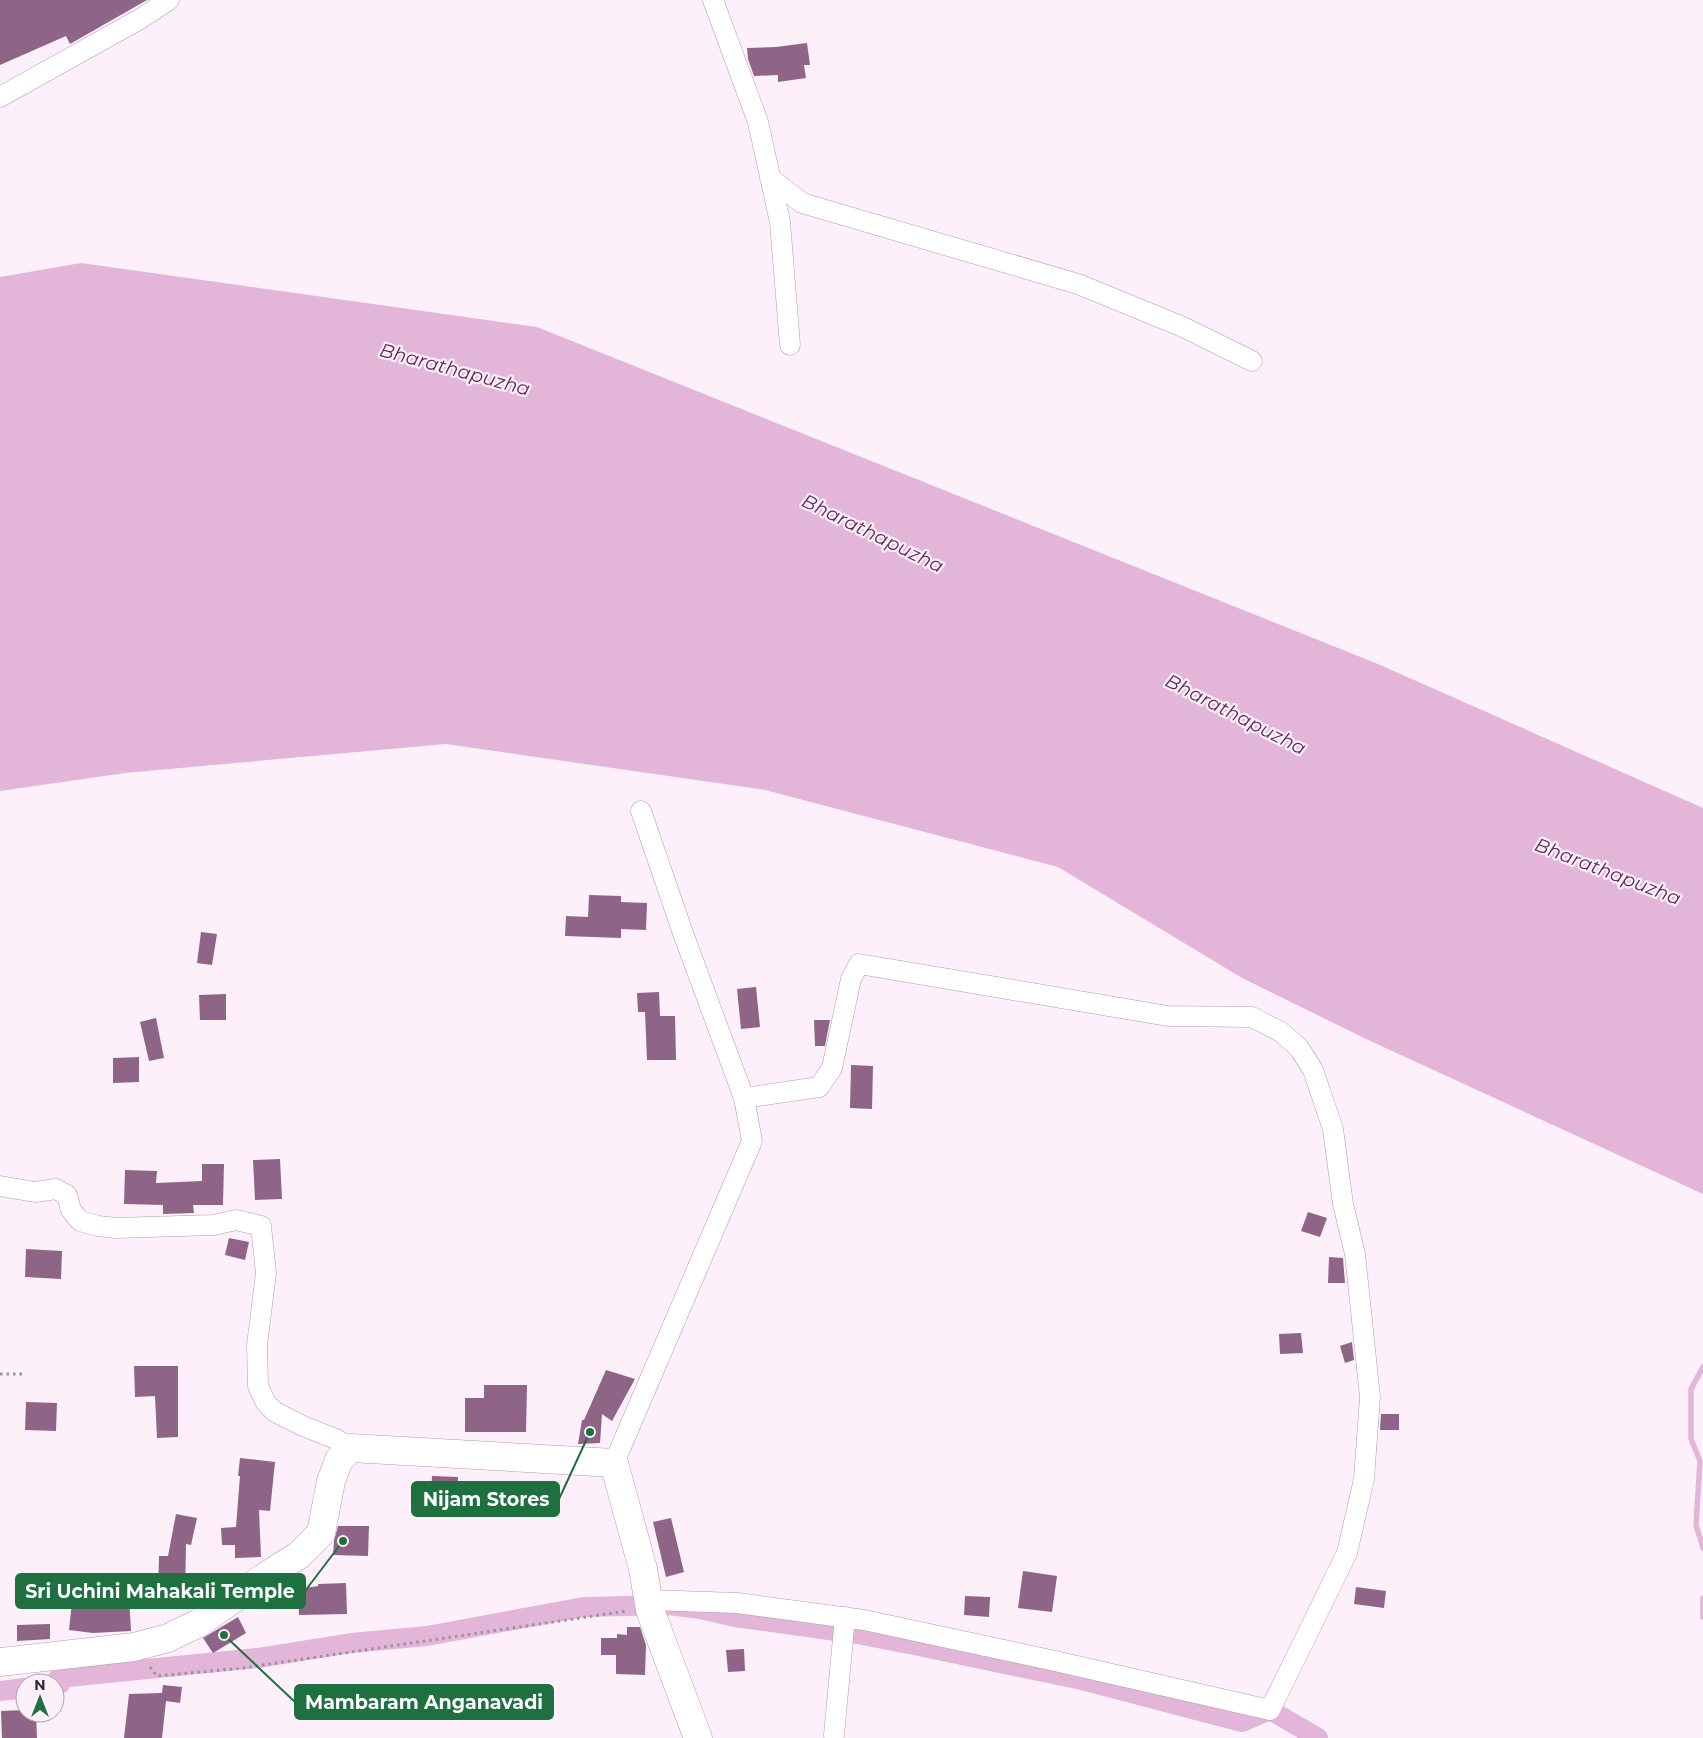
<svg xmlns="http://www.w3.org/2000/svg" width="1703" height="1738" font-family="Montserrat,sans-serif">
<rect width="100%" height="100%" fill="#fef0fa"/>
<path fill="#e3b6d9" d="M81,263L537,327L1378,664L1703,808V1194L1366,1039L1242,978L1058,867L765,790L446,744L125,773L0,791V277Z"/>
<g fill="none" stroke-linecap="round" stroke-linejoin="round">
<path stroke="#e3b6d9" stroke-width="5.5" d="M1703,1367L1691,1389V1439L1700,1461L1696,1525L1703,1548
M1703,1598V1617"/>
<path stroke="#e3b6d9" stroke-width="20" d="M55,1684H60L58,1678L257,1658L351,1643L427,1636L584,1607L669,1605L700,1609L735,1617L857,1634L914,1645L1082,1680L1242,1722L1270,1710L1318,1738
M0,1691L25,1688"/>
</g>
<path fill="#8e6586" d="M0,0H147L70,44L66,36L0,65Z
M807,43L810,65H804L806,78L778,82V75L754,76L748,59L747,48L776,47Z
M589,895L621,896V902L647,903L646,930L621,929V938L565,936L566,916L588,917Z
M201,932L217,934L212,965L197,963Z
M756,987L760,1027L741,1029L737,989Z
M659,992L660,1016H675L676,1060H647L645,1012H638L637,993Z
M226,994V1020H200L199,995Z
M156,1018L164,1058L149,1061L140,1022Z
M814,1020H830L825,1046H815Z
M139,1057V1082L113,1083V1058Z
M851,1065L873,1066L872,1109L850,1108Z
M280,1159L282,1199L255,1200L253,1160Z
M202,1164H224L223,1205H193L194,1213L163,1214V1205L124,1204L125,1170L157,1171L156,1183L202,1181Z
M1308,1212L1327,1218L1320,1237L1301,1231Z
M229,1238L249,1242L245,1260L225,1255Z
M26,1249L62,1251L61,1279L25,1277Z
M1329,1257L1343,1258L1345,1283H1328Z
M1301,1333L1303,1353L1280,1354L1279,1334Z
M1352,1342L1354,1360L1345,1363L1340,1346Z
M134,1366H178V1437L157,1438L155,1396L135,1397Z
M606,1370L635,1379L612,1421L602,1414L600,1443L578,1444L582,1420H584Z
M484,1385H527L526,1432H465V1398H484Z
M26,1402L57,1403L56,1431L25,1430Z
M1381,1414H1399V1430H1380Z
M240,1458L275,1462L270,1511L259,1510L261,1557L235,1558V1545H222L221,1528L236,1527L240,1476H238Z
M432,1476L458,1477V1488H469L468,1509H457L456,1513L430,1512Z
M176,1514L197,1518L191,1545L186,1544L185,1595L158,1594L159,1556H168Z
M671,1518L684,1572L666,1577L653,1522Z
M338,1526H369L368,1556L333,1555L334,1541Z
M1023,1571L1057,1576L1052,1612L1018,1608Z
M346,1583L347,1614L299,1615L298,1589L318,1586V1584Z
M1356,1587L1386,1591L1384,1608L1354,1604Z
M73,1592L108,1596L129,1595L131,1631L93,1633L69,1630Z
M965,1596L990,1597L989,1617L964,1615Z
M238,1617L246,1633L213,1653L203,1638Z
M50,1624V1639L17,1641V1625Z
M627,1627H640L646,1645L645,1675L616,1674V1655H601V1638H617V1634L627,1635Z
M744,1649L745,1671L728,1672L726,1650Z
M163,1685L182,1687L180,1703L166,1701L162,1738H124L129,1694L162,1693Z
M25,1710V1713H36L37,1738H2L1,1711Z"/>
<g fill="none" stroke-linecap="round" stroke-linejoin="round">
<g stroke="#b09cab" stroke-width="21">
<path id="street" d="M713,0L758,122L780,222L790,345
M0,97L140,19L169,0
M770,178L802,203L1078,284L1183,327L1252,361
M0,1186L35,1192L56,1189L67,1195L71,1210L80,1221L98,1226L116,1228L214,1225L236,1220L261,1226L266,1273L257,1345L258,1386L266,1403L275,1412L303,1426L336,1439L351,1448
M614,1463L752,1141L744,1098L684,936L641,811
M649,1600L737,1603L864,1620L1055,1661L1270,1710L1347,1553L1364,1479L1370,1397L1355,1254L1343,1204L1333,1129L1313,1070L1299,1048L1281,1032L1252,1017L1168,1016L859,964L851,979L832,1068L819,1087L744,1098
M834,1735L845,1617"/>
</g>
<g stroke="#b09cab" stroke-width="29">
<path id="secondary" d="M0,1662L134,1647L168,1638L199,1623L263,1578L299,1555L321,1533L331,1481L339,1460L351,1448L614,1463L643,1569L650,1610L698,1738"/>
</g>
<path stroke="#9d929a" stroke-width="3" stroke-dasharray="2.5 4" stroke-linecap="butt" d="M0,1374H26
M150,1667L157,1676L243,1668L627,1611"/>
<use href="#street" stroke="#fff" stroke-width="20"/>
<use href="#secondary" stroke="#fff" stroke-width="28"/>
</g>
<g text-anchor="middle" stroke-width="4.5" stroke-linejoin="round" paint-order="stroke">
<g font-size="19" font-style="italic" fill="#5e2956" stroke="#fef0fa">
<text transform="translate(455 369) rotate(15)" y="7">Bharathapuzha</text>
<text transform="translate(873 533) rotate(26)" y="7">Bharathapuzha</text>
<text transform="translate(1236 714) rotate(27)" y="7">Bharathapuzha</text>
<text transform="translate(1608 871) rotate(21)" y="7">Bharathapuzha</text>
</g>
</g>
<path fill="none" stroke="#1e7041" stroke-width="2" d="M590 1432L559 1499M343 1541L305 1591M224 1635L295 1702"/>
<g fill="#1e7041" stroke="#fef0fa" stroke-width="2">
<circle cx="590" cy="1432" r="5"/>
<circle cx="343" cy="1541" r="5"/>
<circle cx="224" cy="1635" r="5"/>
</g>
<g fill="#1e7041" stroke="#1e7041" stroke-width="2">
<rect x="412" y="1482" width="147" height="34" rx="5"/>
<rect x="16" y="1574" width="289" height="34" rx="5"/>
<rect x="295" y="1685" width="258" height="34" rx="5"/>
</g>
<g font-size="19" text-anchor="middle" font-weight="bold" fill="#fff">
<text x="486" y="1506">Nijam Stores</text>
<text x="160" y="1598">Sri Uchini Mahakali Temple</text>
<text x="424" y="1709">Mambaram Anganavadi</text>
</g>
<g transform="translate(40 1698)"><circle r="24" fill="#fef0fa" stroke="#ab9fa8"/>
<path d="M0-4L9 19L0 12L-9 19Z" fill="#1e7041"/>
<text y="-8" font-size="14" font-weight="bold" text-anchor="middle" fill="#2e262c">N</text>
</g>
</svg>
